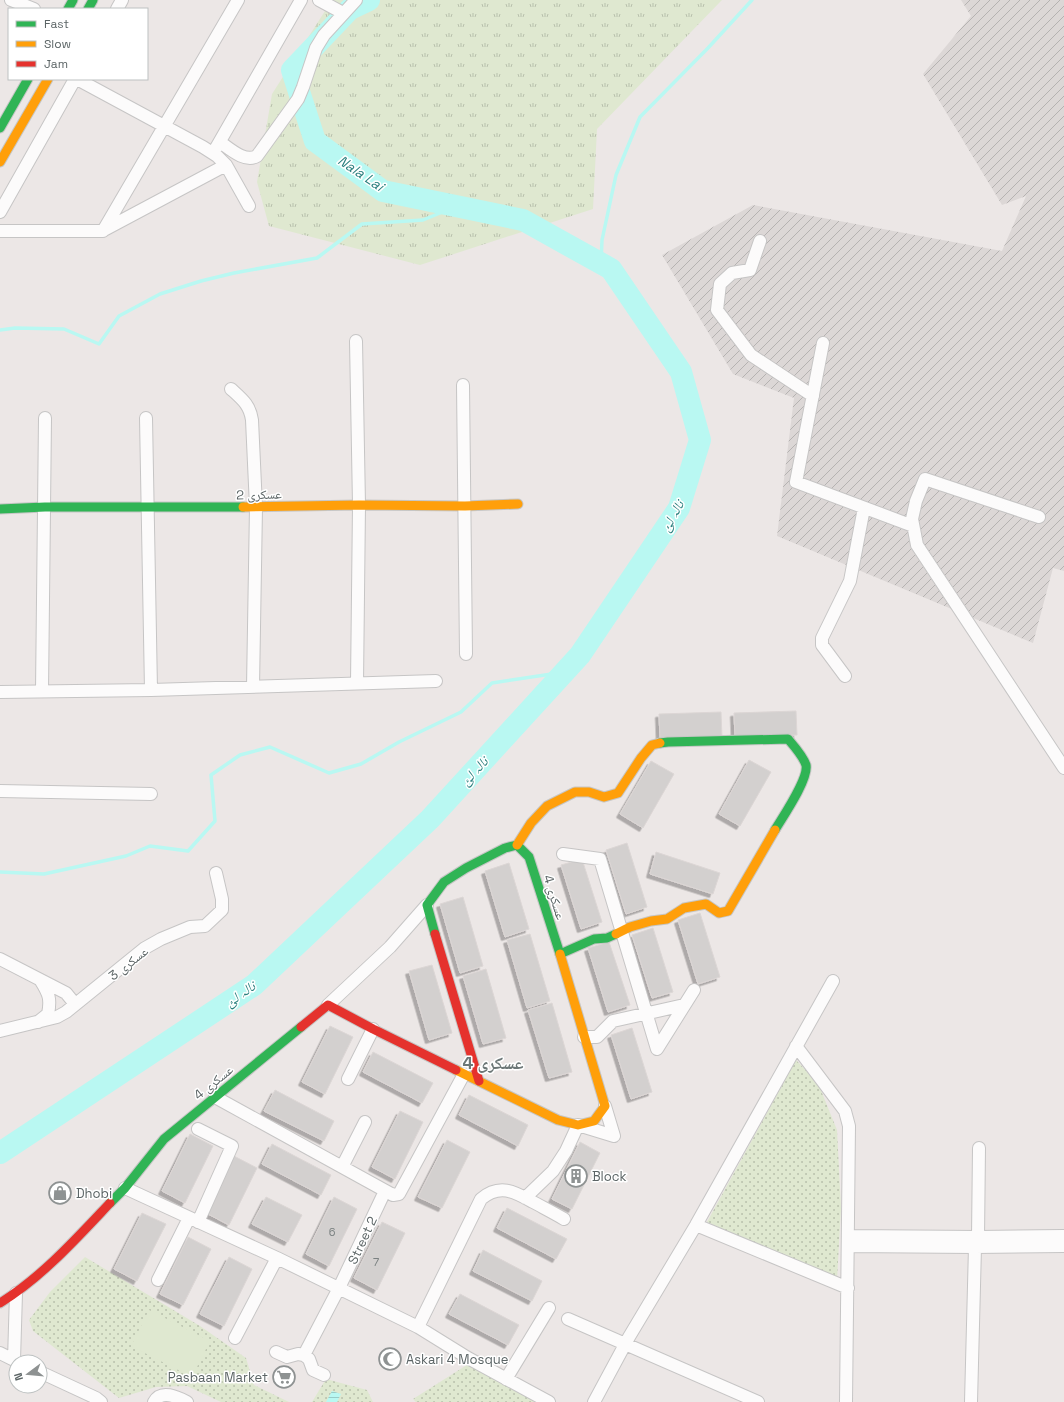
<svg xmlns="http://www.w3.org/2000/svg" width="1064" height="1402" font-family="'Space Grotesk','Noto Naskh Arabic',sans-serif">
<defs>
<pattern id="industrial-furrows" width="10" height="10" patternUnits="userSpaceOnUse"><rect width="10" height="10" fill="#dcd7d6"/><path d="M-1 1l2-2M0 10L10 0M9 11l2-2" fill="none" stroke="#b5b2b1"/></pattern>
<pattern id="grass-tufts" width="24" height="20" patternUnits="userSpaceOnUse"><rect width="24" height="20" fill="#dfe8d0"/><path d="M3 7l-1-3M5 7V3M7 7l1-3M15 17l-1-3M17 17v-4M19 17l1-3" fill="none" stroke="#b8c0ac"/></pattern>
<pattern id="park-dots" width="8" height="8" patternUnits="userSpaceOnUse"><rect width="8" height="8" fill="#dfe8d0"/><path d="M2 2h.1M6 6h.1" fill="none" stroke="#b8c0ac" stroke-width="1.8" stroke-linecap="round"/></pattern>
<pattern id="water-rules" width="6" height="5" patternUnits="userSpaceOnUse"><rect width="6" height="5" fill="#b9f8f2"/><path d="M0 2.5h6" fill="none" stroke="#99ccc8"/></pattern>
<filter id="shadow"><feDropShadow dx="-3.5" dy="3.5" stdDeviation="0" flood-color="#0004"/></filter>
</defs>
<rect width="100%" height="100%" fill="#ece7e6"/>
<path fill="url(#industrial-furrows)" d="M961,0H1064V571L1053,568L1033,643L777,536L794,398L733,374L662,255L753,205L1002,251L1026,196L1002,205L923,74L971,16Z"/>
<path fill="url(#grass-tufts)" d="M332,0H722L597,129L593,209L420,265L269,226L257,182L272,94Z"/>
<path fill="url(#park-dots)" d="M796,1060L818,1083L837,1130L841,1208L837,1280L707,1222Z
M85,1257L200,1326L246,1358L254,1385L289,1402H221L187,1386L156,1387L119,1398L33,1331L29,1320L50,1292Z
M470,1363L536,1402H416L413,1399Z
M326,1379L367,1390L373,1402H312Z"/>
<path fill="#dfe8d0" d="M149,1310L210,1341L192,1377L131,1346Z"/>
<path fill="url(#water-rules)" d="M332,1391L341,1394L337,1402H326Z"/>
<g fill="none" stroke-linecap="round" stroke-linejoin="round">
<path stroke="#b9f8f2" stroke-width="3.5" d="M601,264L602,240L616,175L640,117L708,48L752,0
M0,330L15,328L64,329L99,344L119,316L160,294L201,281L234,273L317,258L362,224L423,220L457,206
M0,872L44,874L126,856L150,846L188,851L215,821L211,775L240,755L270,747L329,773L361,764L399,742L461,712L492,683L565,672"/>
<path stroke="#b9f8f2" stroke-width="22" d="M0,1153L254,985L430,819L580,655L679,508L700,440L681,372L611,269L523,220L383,191L315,141L292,70L350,9L369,0"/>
</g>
<path fill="#d3d0cf" stroke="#dcd6d5" filter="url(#shadow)" d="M796,711L797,735L735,737L734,713Z
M721,712L722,737L660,738L659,714Z
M749,760L771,772L740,826L719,814Z
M651,761L674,774L643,828L620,814Z
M627,843L647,907L626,914L606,850Z
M656,852L720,873L713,894L650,874Z
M582,859L602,922L581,929L561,865Z
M509,863L529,929L505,937L485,871Z
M463,897L483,966L460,973L440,904Z
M700,913L720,977L698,984L678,920Z
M653,928L673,992L652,998L632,935Z
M530,934L550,1001L527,1008L507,940Z
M609,942L630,1005L608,1012L588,948Z
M432,965L452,1033L429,1040L409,971Z
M486,969L506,1038L483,1044L463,976Z
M552,1003L572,1072L549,1078L528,1010Z
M330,1026L353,1037L325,1094L302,1082Z
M632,1028L652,1092L631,1099L611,1035Z
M373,1052L433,1083L422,1103L363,1072Z
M275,1090L334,1121L324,1141L264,1111Z
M469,1095L528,1125L518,1146L459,1115Z
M400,1111L423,1122L395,1179L372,1167Z
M190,1134L213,1146L185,1203L162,1191Z
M447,1140L470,1152L442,1208L418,1197Z
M580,1142L600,1153L572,1209L552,1199Z
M272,1144L331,1175L321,1195L262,1164Z
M234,1156L257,1168L229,1225L206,1213Z
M266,1197L302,1215L288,1242L252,1224Z
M334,1197L357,1209L329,1266L306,1254Z
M507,1208L567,1239L556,1259L497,1228Z
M142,1213L166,1224L137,1281L114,1269Z
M382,1222L405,1233L377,1290L354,1278Z
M188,1237L211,1249L183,1305L160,1294Z
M483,1250L542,1281L532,1301L473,1271Z
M229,1257L252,1269L224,1326L200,1314Z
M460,1294L519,1325L508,1345L449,1314Z"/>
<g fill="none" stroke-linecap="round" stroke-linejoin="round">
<g stroke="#c6c5c5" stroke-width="14">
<path id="street" d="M11,0L34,9
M319,0L343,13
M117,9L122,0
M77,79L203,147L217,156L226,165L249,206
M220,142C230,149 245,163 257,156L298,99L303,87L316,48L324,35L356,0
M216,148L301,0
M0,212L75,79
M104,230L226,165
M0,231H103L238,0
M760,241L750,270L732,273L720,284L717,310L751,355L813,396
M356,341L359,505L357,683
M823,343L796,482L913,526
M463,385L466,654
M231,389C242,399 250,405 252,420L256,507L253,687
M146,418L151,690
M1039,517L925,479L916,501L912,519L917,545L1064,768
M845,676L822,645V638L850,581L864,508
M42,691L45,418
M0,692L151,690L436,681
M0,791L151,794
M563,854L600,859L657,1049L694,990
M0,959L66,993L75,1004
M328,1005L390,947L427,905
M38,1022L48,1014C51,999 49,994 41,981
M0,1031L57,1017L66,1012L145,948L161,939L190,927L205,926L222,910V899L216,873
M584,1037H597L613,1021L684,1005
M796,1046L845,1111L849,1126L846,1402
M348,1079L373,1029
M215,1097L393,1195L399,1194L464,1074
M342,1167L365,1122
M125,1188L277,1258L418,1327L468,1358L549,1402
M525,1198L553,1171L566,1151L578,1125L614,1136L605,1106
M198,1222L232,1146L198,1129
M696,1225L848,1288
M848,1236L978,1237L1064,1236
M848,1246L975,1247L1064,1246
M158,1280L189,1218
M568,1319L758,1402
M418,1327L481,1199C500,1183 515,1192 533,1202C544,1208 554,1213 564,1219
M235,1338L277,1258
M276,1352L287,1357L298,1354L304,1355L339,1288L385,1191
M0,1353L18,1362
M304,1355L309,1359L313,1370L324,1375
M14,1360L16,1293
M40,1372L96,1398L101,1402
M506,1379L549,1308
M154,1402C161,1389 177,1397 187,1402
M594,1402L629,1337L696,1225L833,981
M971,1402L975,1247L978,1237L979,1148"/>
</g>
<g stroke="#c6c6c5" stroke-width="11">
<path id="fast" d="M68,9L73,0
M88,9L93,0
M0,128L28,79
M0,509L45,507H243
M660,743L668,742L788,739C794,746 803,756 806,765C809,779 782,818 775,830
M435,934L427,905L444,882L466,868L505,848L517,845L529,857L560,954
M560,954L594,939L607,938L616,934
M110,1203L125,1188L164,1139L301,1027"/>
</g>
<g stroke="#c6c6c5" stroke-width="11">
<path id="slow" d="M0,162L48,79
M243,507L359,505L465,506L518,504
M517,845L531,823L547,806L575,792H589L604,797L618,793L641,758L652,745L660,743
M616,934L630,927L651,921L667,919L684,908L706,904L719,913L728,911L775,830
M456,1070L558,1120L578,1125L594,1121L605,1106L560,954"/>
</g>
<g stroke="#c6c6c5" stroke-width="11">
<path id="jam" d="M435,934L479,1081
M301,1027L328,1005L373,1029L456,1070
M0,1303C42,1277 76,1239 110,1203"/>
</g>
<use href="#street" stroke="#fcfbfb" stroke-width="12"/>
<use href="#fast" stroke="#30b455" stroke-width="9"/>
<use href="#slow" stroke="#ff9f0a" stroke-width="9"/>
<use href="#jam" stroke="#e5322d" stroke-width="9"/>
</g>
<defs>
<g id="building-ring" transform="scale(1.15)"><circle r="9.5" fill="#fff" stroke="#8e9292" stroke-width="1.5"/><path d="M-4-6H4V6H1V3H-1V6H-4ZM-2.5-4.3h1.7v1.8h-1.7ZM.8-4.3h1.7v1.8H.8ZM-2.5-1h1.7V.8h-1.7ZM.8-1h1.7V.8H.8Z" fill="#8e9292"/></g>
<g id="shop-ring" transform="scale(1.15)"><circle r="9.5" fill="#fff" stroke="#8e9292" stroke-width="1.5"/><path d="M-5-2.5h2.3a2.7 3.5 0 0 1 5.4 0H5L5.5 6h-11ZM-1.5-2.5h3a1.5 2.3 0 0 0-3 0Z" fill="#8e9292"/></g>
<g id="mosque-ring" transform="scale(1.15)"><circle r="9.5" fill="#fff" stroke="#8e9292" stroke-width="1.5"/><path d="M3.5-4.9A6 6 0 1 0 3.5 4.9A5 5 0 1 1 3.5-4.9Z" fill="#8e9292"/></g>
<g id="supermarket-ring" transform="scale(1.15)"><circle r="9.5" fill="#fff" stroke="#8e9292" stroke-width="1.5"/><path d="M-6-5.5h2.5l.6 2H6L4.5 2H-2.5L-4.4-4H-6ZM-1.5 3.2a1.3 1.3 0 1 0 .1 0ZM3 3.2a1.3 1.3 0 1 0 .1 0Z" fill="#8e9292"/></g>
</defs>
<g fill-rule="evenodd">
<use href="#building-ring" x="576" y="1176"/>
<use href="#shop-ring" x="60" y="1193"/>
<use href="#mosque-ring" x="390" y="1359"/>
<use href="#supermarket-ring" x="284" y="1377"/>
</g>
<g text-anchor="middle" stroke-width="3" stroke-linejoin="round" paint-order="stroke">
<g font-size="11" fill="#7a8080">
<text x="332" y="1236">6</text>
<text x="376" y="1266">7</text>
</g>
<g font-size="13" fill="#5b6465" stroke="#fff">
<text transform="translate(259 494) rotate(-1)" y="5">عسکری 2</text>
<text transform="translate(555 897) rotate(73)" y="5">عسکری 4</text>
<text transform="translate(128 963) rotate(-38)" y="5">عسکری 3</text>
<text transform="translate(213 1082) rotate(-39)" y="5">عسکری 4</text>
<text transform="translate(362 1240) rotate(-65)" y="5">Street 2</text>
</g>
<g font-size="13" fill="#5b6465" stroke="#fff" text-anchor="start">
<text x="592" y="1181">Block</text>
<text x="76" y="1198">Dhobi</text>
<text x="406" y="1364">Askari 4 Mosque</text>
<text x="268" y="1382" text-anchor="end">Pasbaan Market</text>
</g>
<g font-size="14" font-style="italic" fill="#2c807f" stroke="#fff">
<text transform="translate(361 173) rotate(34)" y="5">Nala Lai</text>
<text transform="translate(672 516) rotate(-61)" y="5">نالہ لئ</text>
<text transform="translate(474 771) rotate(-47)" y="5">نالہ لئ</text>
<text transform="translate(240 994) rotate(-35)" y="5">نالہ لئ</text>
</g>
<g font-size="17" font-weight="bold" fill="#6c7777" stroke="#fff">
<text x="493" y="1069">عسکری 4</text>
</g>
</g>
<rect x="8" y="8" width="140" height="72" fill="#ffffff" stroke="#bdc1c1"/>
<rect x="16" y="21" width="20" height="6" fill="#30b455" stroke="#bdc1c1"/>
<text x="44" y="28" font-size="12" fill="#5b6465">Fast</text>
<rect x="16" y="41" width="20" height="6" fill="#ff9f0a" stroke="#bdc1c1"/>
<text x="44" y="48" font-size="12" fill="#5b6465">Slow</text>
<rect x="16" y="61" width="20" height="6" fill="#e5322d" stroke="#bdc1c1"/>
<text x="44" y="68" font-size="12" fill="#5b6465">Jam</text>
<g transform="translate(28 1374) rotate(254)"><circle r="19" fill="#ffffff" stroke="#bdc1c1"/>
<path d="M0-3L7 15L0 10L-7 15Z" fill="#8e9292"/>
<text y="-6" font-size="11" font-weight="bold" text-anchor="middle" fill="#5b6465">N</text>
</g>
</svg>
